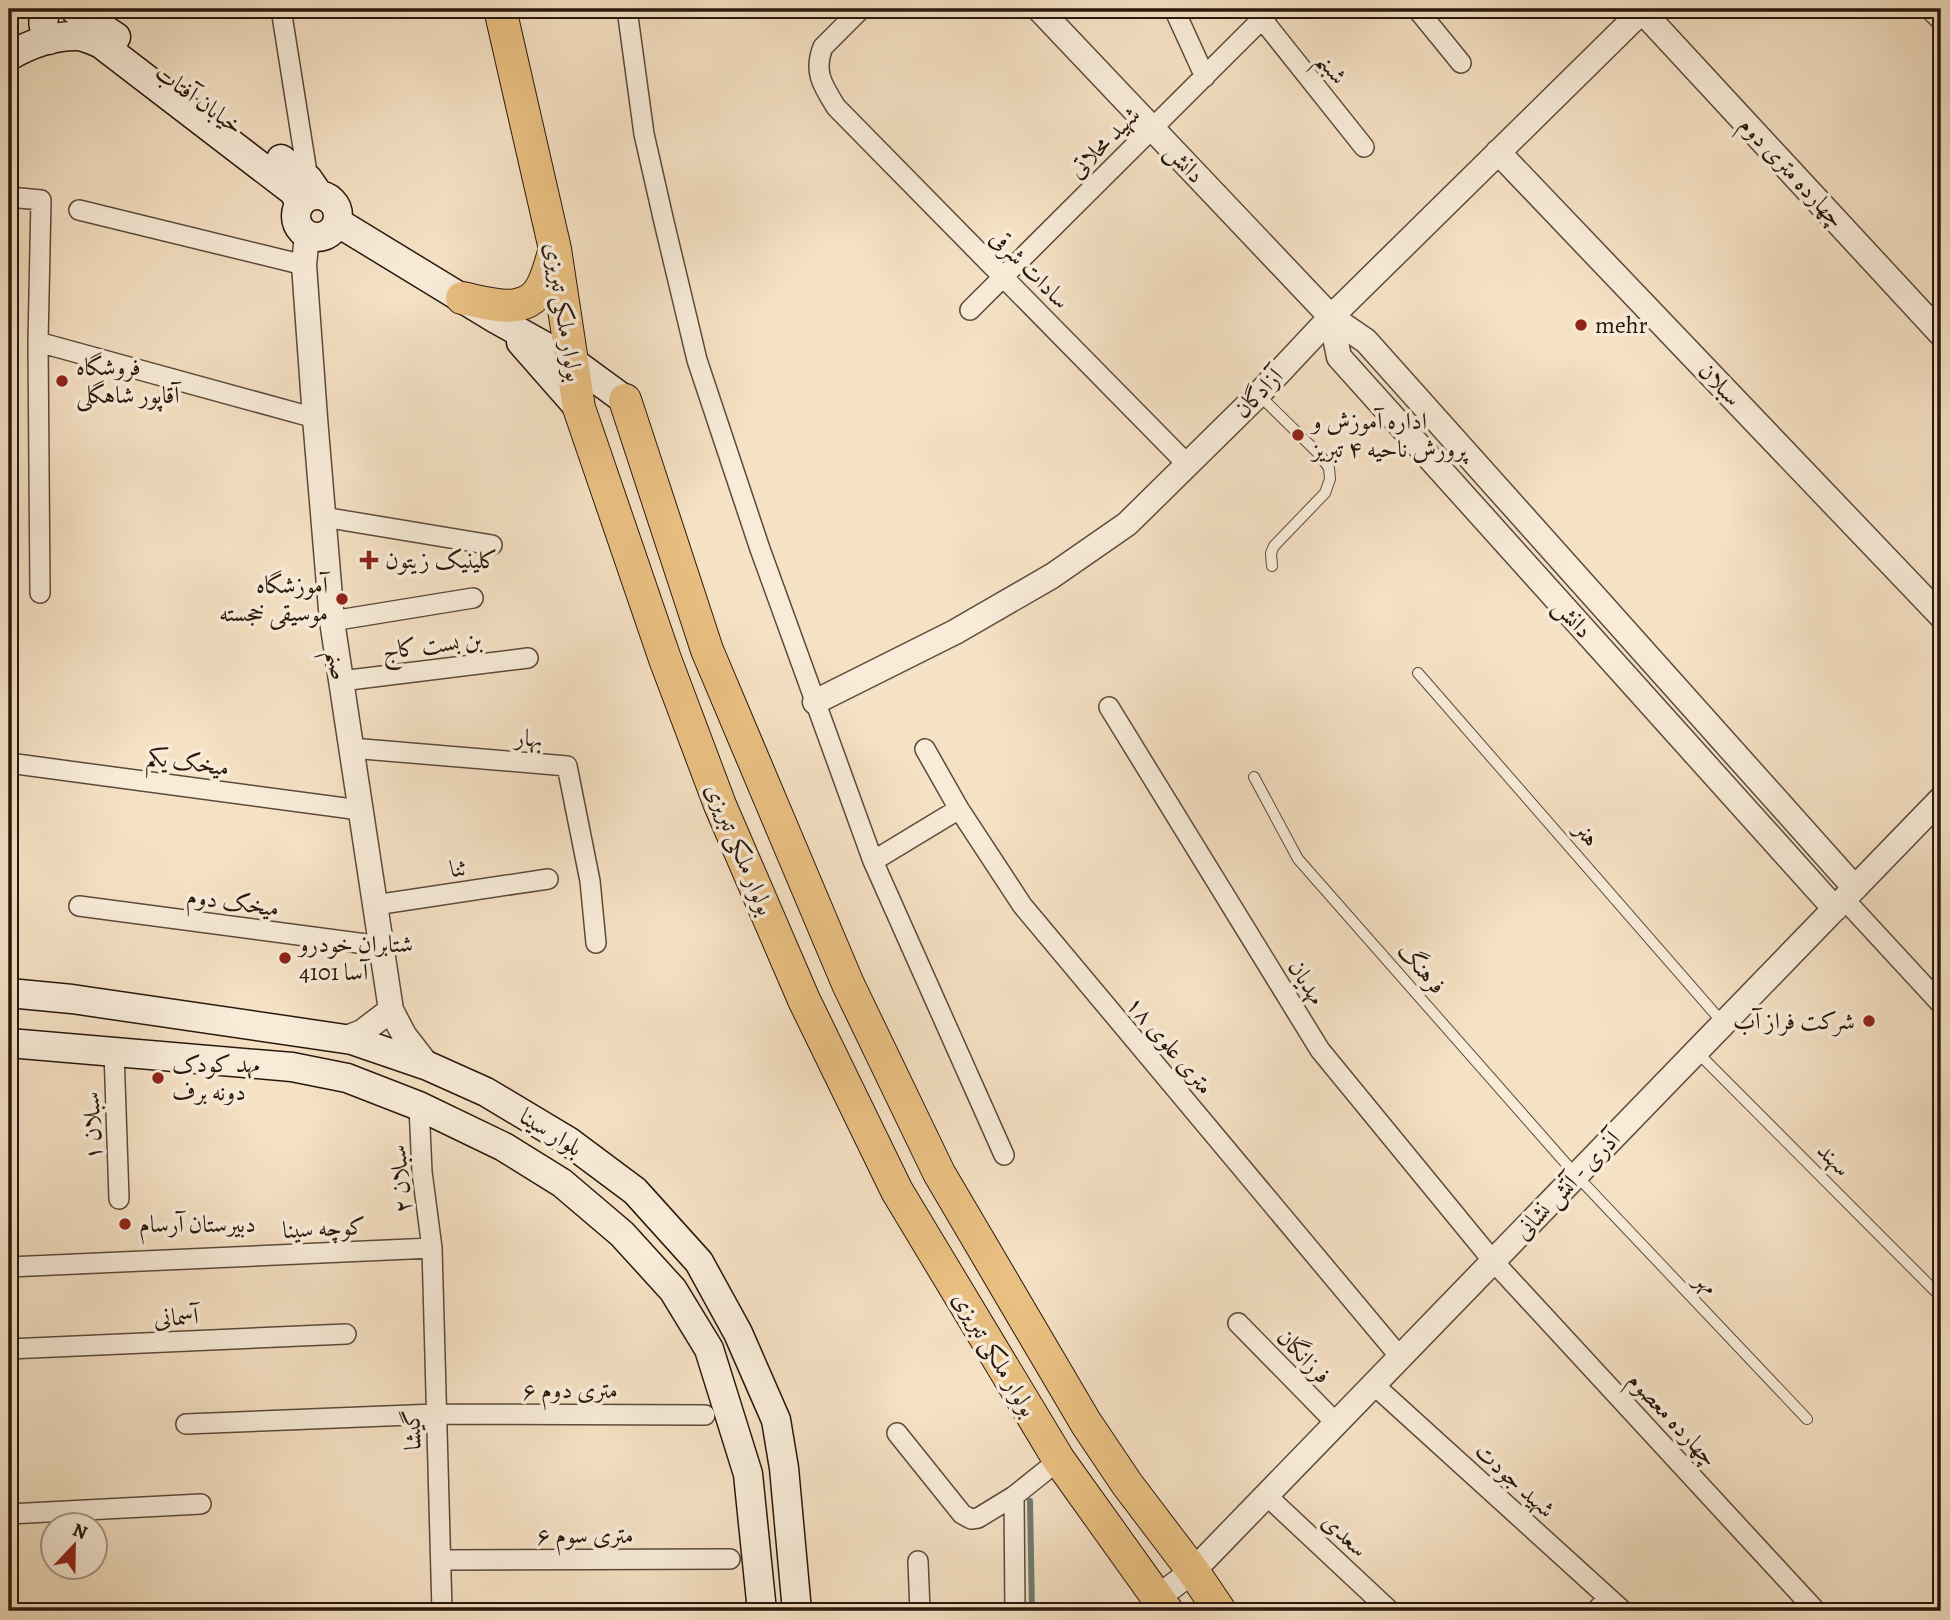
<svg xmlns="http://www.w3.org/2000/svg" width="1950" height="1620" font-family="Alegreya,Amiri,serif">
<rect width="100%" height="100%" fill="#f5e1c4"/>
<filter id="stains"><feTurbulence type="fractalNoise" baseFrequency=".00286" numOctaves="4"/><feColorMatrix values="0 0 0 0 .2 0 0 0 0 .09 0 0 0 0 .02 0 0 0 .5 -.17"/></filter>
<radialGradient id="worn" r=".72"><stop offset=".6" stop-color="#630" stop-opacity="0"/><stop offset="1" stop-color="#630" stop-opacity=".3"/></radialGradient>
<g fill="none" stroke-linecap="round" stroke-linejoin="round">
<path stroke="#6e7b72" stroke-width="6" d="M1030,1501L1032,1611"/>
<g stroke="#5c4a3b" stroke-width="12">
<path id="service" d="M1258,394L1320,455L1329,468L1330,479L1325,493L1274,546L1271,553L1272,566
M1418,673L1723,1023
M1254,777L1298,859L1576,1175L1807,1419
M1697,1052L1941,1297"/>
</g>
<g stroke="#5c4a3b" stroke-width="22">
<path id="minor" d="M281,9L308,179
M627,9L644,134L664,222L697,360L760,549L873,861L1004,1155
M861,9L823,47C813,72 823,86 836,107L1188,465
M1174,9L1205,77
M1417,9L1461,63
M1262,19L1364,147
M9,197L41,200L38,342L40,593
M79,210L304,265
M970,310L1272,9
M38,342L315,418
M323,517L492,545
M332,621L473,598
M341,681L528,658
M1109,707L1320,1050L1493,1261L1816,1611
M351,748L567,766L590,881L596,943
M925,749L959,809L1022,905L1400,1357
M9,763L360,810
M873,861L959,809
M1844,899L1941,1004
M375,905L548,879
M79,906L381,946
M114,1052L119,1199
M419,1106L422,1172L432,1248L442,1611
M9,1267L432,1248
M1238,1323L1336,1423
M9,1349L346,1334
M1373,1384L1623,1611
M186,1424L436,1414L705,1415
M897,1433L962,1514L971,1519L978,1518L1014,1496L1059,1460
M1266,1495L1390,1611
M1014,1496L1015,1611
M9,1514L201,1504
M441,1560L730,1559
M918,1561L920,1611
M1596,1611L1608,1598"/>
</g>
<g stroke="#5c4a3b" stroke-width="27">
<path id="tertiary" d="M1039,9L1331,317L1366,341L1855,888
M1933,9L1941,17
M1642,11L1941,334
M1498,152L1941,616
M307,235L304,265L315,418L332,621L391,1010L404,1035L428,1066
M1331,317L1339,357L1835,909
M815,702L955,632L1052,576L1127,524L1255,398L1331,317L1644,9
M344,1039L362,1032L391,1010
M1158,1597L1193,1571L1941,799"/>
</g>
<g stroke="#29170d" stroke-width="31">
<path id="secondary" d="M47,9C41,21 43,28 49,40
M74,9L116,37
M9,56C30,44 55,35 79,36C87,37 94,41 101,44L294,192L300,204
M281,159L308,179L319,195
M296 216a21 21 0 1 1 42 0a21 21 0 1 1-42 0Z
M337,222L496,319L573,362L625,400
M521,342L579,408
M9,993L72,999L352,1040L428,1066L486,1092L568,1141L635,1191L699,1262L738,1333L776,1420L784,1468L797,1611
M9,1043L292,1067L347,1078L419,1106L504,1147L562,1183L622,1234L673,1290L709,1349L748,1474L762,1611"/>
</g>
<g stroke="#29170d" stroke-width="34">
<path id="primary" d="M500,9L555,249L579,408L665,659L720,805L804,1000L897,1191L1059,1460L1167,1611
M462,298C492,304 529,318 544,282C549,272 551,260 555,250
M625,400L707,650L848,984L939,1173L1086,1423L1127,1484L1193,1571L1220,1611"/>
</g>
<use href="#service" stroke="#f8ecd9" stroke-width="10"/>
<use href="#minor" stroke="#f8ecd9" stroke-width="19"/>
<use href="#tertiary" stroke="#f8ecd9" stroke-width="24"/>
<use href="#secondary" stroke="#f8ecd9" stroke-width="28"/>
<use href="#primary" stroke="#eac082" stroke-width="32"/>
</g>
<g fill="#8f2418" stroke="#f8ecd9" stroke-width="2.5">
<circle cx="1581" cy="325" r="7"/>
<circle cx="62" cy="381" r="7"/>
<circle cx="1298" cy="435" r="7"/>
<path d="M365.5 549.5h7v7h7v7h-7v7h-7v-7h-7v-7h7z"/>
<circle cx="342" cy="599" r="7"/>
<circle cx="285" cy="958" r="7"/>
<circle cx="1869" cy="1021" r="7"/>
<circle cx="158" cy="1078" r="7"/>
<circle cx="125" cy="1224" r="7"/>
</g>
<g text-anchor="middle" stroke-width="7" stroke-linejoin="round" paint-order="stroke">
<g font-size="24" fill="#29170d" stroke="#f8ecd9">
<text transform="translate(1332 68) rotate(52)" y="8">شبنم</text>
<text transform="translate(199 99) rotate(36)" y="8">خیابان آفتاب</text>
<text transform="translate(1104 142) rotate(-45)" y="8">شهید محلاتی</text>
<text transform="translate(1185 163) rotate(47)" y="8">دانش</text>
<text transform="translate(1792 172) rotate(47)" y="8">چهارده متری دوم</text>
<text transform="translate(1030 269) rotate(45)" y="8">سادات شرقی</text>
<text transform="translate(564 312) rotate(81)" y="8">بولوار ملکی تبریزی</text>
<text transform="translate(1720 384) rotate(46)" y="8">سبلان</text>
<text transform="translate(1258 393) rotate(-46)" y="8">آزادگان</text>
<text transform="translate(1573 618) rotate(48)" y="8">دانش</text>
<text transform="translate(432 645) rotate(-7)" y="8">بن بست کاج</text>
<text transform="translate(338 665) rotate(81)" y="8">صنم</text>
<text transform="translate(529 738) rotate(5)" y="8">بهار</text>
<text transform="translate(188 762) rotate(8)" y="8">میخک یکم</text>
<text transform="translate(1587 834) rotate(49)" y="8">هنر</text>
<text transform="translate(740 849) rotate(67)" y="8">بولوار ملکی تبریزی</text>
<text transform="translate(458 868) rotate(-9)" y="8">ثنا</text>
<text transform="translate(233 902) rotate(8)" y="8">میخک دوم</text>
<text transform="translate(1422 968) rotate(49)" y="8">فرهنگ</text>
<text transform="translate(1307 982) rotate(58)" y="8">مهدیان</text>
<text transform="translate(1170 1045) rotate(50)" y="8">۱۸ متری علوی</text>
<text transform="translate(92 1126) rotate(-92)" y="8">سبلان ۱</text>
<text transform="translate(551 1132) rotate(32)" y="8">بلوار سینا</text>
<text transform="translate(1834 1159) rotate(45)" y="8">سهند</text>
<text transform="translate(400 1179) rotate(-95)" y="8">سبلان ۲</text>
<text transform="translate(1567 1185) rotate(-46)" y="8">آذرى - آتش نشانى</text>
<text transform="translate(324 1228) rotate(-3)" y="8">کوچه سینا</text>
<text transform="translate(1707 1283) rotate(46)" y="8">مهر</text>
<text transform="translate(176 1317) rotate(-3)" y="8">آسمانی</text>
<text transform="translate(995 1354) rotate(59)" y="8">بولوار ملکی تبریزی</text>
<text transform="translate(1304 1356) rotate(46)" y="8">فرزانگان</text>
<text x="570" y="1398">۶ متری دوم</text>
<text transform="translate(1673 1419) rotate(47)" y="8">چهارده معصوم</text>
<text transform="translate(412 1430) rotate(-92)" y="8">گیشا</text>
<text transform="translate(1515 1480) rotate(42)" y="8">شهید جودت</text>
<text x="585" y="1543">۶ متری سوم</text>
<text transform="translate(1345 1535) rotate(43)" y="8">سعدی</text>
</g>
<g font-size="24" fill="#29170d" stroke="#f8ecd9" text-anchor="start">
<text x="1595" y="333">mehr</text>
<text x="76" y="375">فروشگاه<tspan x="76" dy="28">آقاپور شاهگلی</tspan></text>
<text x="1312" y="429">اداره آموزش و<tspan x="1312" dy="28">پرورش ناحیه ۴ تبریز</tspan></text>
<text x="385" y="568">کلینیک زیتون</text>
<text x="328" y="593" text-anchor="end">آموزشگاه<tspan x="328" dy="28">موسیقی خجسته</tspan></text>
<text x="299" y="952">شتابران خودرو<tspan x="299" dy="28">4101 آسا</tspan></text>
<text x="1855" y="1029" text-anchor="end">شرکت فراز آب</text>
<text x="172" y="1072">مهد کودک<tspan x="172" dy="28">دونه برف</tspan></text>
<text x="139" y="1232">دبیرستان آرسام</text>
</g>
</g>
<rect width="1950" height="1620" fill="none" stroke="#f5e1c4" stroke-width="35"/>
<rect x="10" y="10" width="1929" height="1599" fill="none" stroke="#29170d" stroke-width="3.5"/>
<rect x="18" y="18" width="1915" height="1585" fill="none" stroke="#29170d" stroke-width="2"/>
<g transform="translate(74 1546) rotate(22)"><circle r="33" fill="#f8ecd9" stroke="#a59787" stroke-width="2"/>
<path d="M0-5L12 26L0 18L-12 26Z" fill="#8f2418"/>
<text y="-10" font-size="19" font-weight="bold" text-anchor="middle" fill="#29170d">N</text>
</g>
<rect width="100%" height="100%" filter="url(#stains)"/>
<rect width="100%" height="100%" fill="url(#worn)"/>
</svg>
